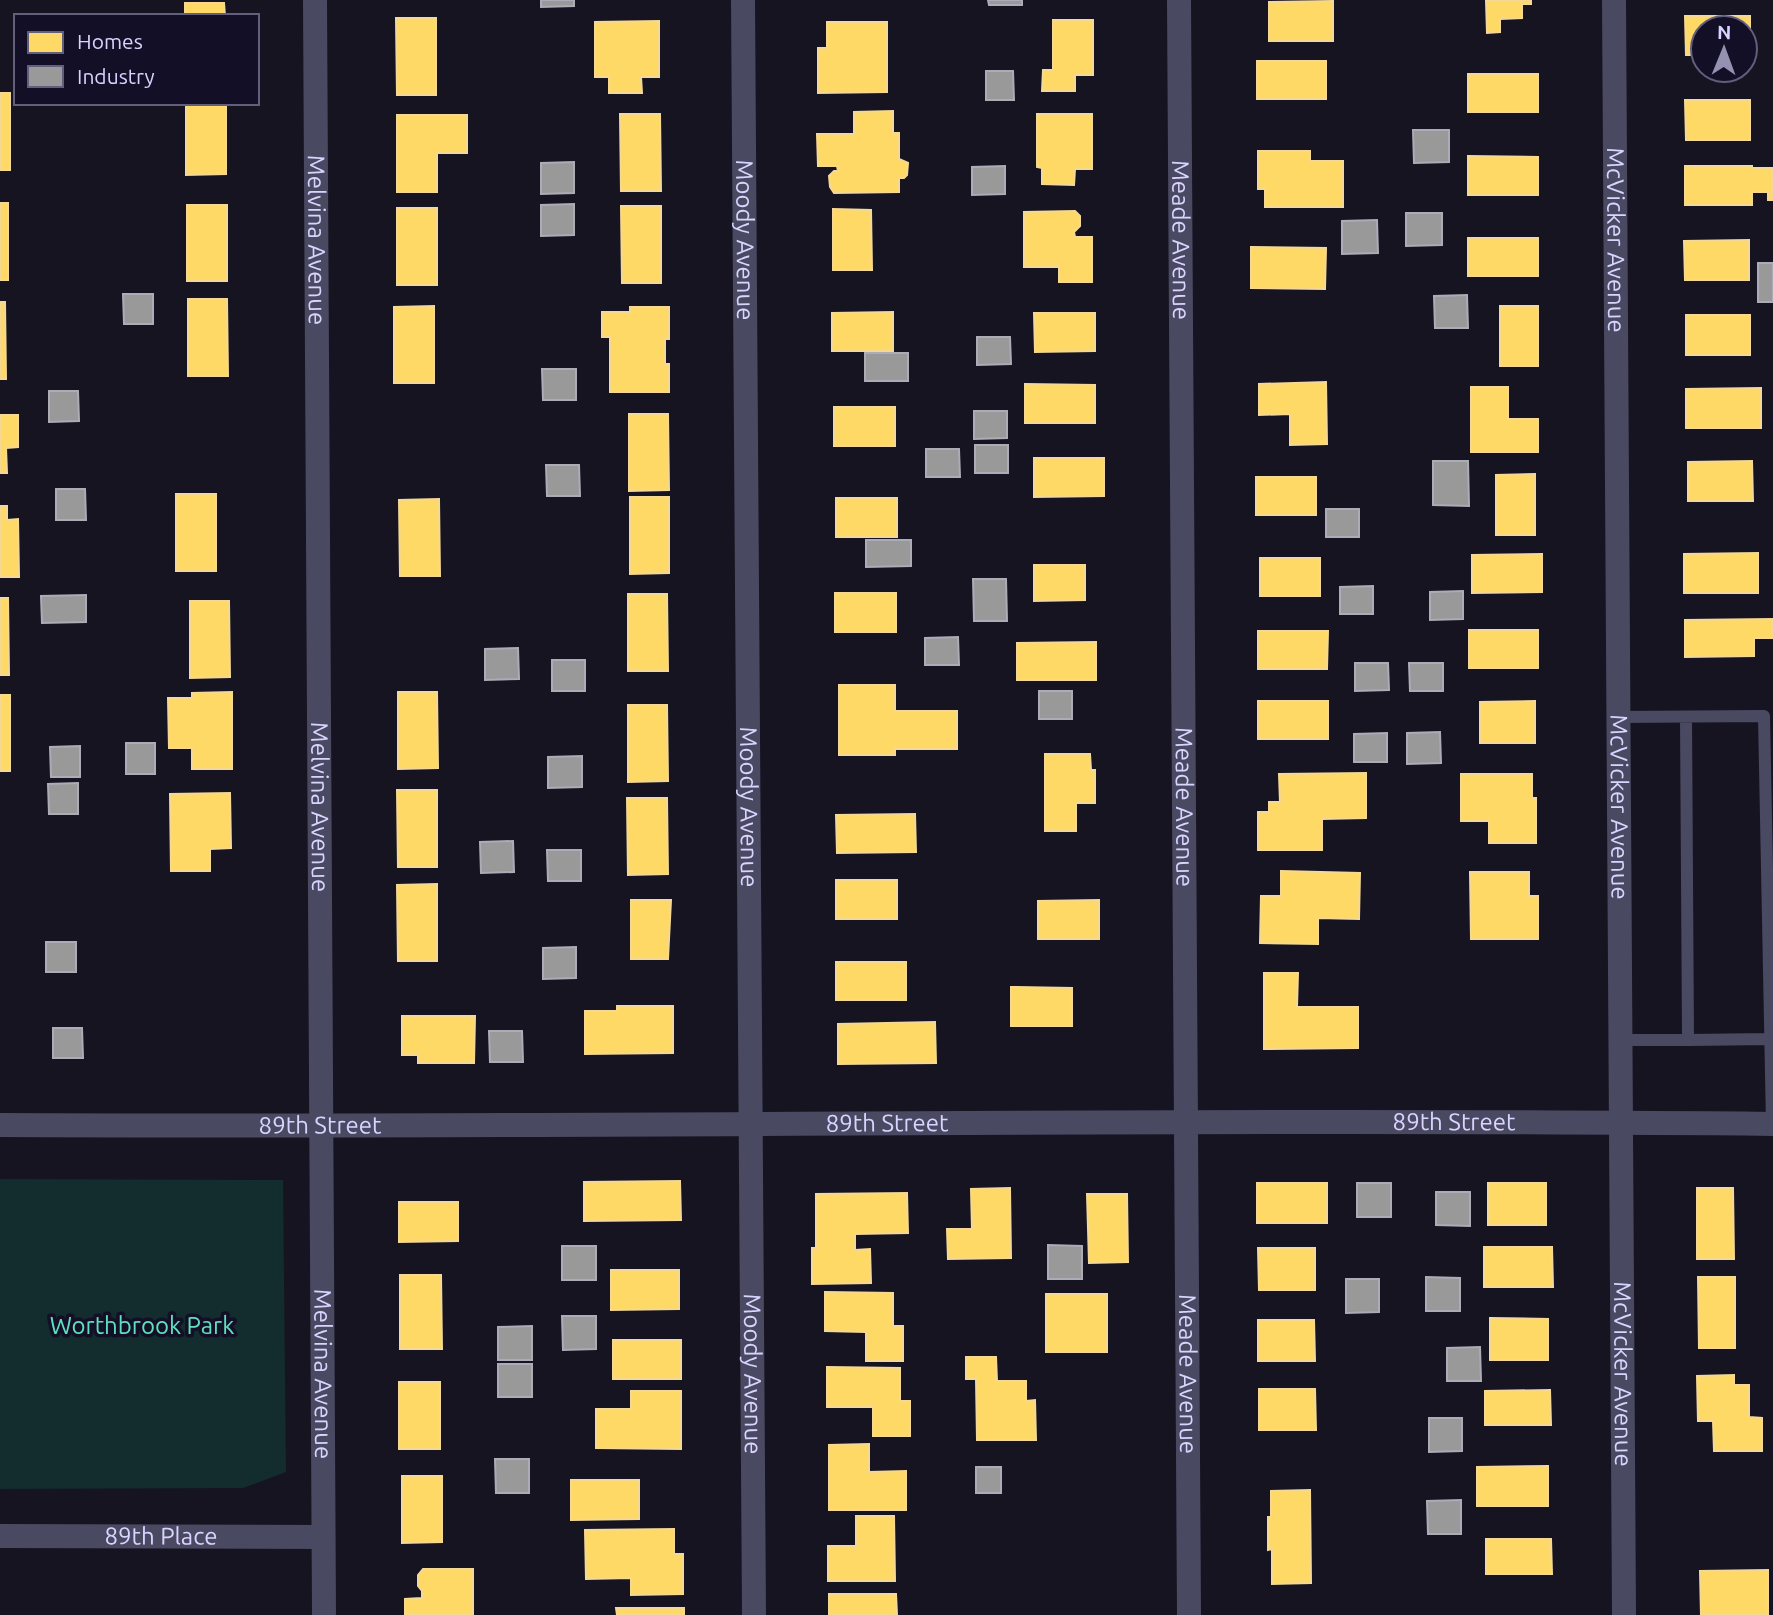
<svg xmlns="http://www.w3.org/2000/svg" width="1773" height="1615" font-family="Ubuntu,sans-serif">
<rect width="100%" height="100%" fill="#161421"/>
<path fill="#132c2d" d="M0,1179L283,1180L286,1472L243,1488L0,1489Z"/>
<path fill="#ffd966" stroke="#f4d894" stroke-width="2" d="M1486,0H1531V4H1522V18L1500,19V32L1487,33Z
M1333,1V41H1269V2Z
M185,3H224L225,16H185Z
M1685,16H1750V55H1745V28H1703V55H1686Z
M396,18H436V95H397Z
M1053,20H1093V75H1075V91H1042L1043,70H1053Z
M659,21V77H641L642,93H609V77H595V22Z
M827,22H887V92L818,93V48H827Z
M1257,61H1326V99H1257Z
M1468,74H1538V112H1468Z
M0,93H10V170H0Z
M1685,100H1750V140H1686Z
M186,103H226V174L186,175Z
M893,111V133H899V159L908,163L907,175L904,178H899V192L834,193L830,187L829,176L834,171H838L837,166H818L817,134H854V112Z
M620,114H660L661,191H621Z
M1037,114H1092V169H1075L1074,185L1042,184V168L1037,167Z
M397,115H467V153H437V192H397Z
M1258,151H1310V161H1343V207H1265V189H1258Z
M1468,156L1538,157V195H1468Z
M1685,166H1752V168H1773V200H1768V192H1752V205H1685Z
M0,203H8V280H0Z
M187,205H227V281H187Z
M621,206H661V283H622Z
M397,208H437V285H397Z
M833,209L871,210L872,270H833Z
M1075,211L1080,216V226L1074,232L1075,237H1092V282H1059V267H1024V212Z
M1468,238H1538V276H1468Z
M1749,240V280H1685L1684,241Z
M1251,247L1326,248L1325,289L1251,288Z
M188,299H227L228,376H188Z
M0,302H5L6,379H0Z
M434,306V383H394V307Z
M1500,306H1538V366H1500Z
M630,307H669V339H665V364H669V392H610V337H602V312H630Z
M893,312V351H832V313Z
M1034,313H1095V351L1035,352Z
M1686,315H1750V355H1686Z
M1326,382L1327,444L1290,445V414L1259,415V384Z
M1025,384L1095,385V423H1025Z
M1471,387H1508V419H1538V452H1471Z
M1761,388V428H1686V389Z
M834,407H895V446H834Z
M629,414H668L669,490L629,491Z
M0,415H18V447L6,448L7,473H0Z
M1034,458H1104V496L1034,497Z
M1752,461L1753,501H1688V462Z
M1535,474V535H1496V475Z
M1256,477H1316V515H1256Z
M176,494H216V571H176Z
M630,497H669V573L630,574Z
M836,498H897V537H836Z
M439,499L440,576H400L399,500Z
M0,506H7V520L18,519L19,577H0Z
M1758,553V593H1684V554Z
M1542,554V592L1472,593V555Z
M1260,558H1320V596H1260Z
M1034,565H1085V600L1034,601Z
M835,593H896V632H835Z
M628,594H667L668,671H628Z
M0,598H8L9,675H0Z
M190,601H229L230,677L190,678Z
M1773,619V638H1754V656L1685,657V620Z
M1469,630H1538V668H1469Z
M1258,631H1328L1327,669H1258Z
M1096,642V680H1017V643Z
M839,685H895V711H957V749H895V755H839Z
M232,692V769H192V748H169L168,698H192V693Z
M398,692H437L438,768L398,769Z
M0,695H10V771H0Z
M1258,701H1328V739H1258Z
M1535,701V743H1480V702Z
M628,705H667L668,781L628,782Z
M1045,754H1090L1091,770H1095V803H1076V831H1045Z
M1366,773V818L1322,819V850H1258V812H1269V802H1280L1279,774Z
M1461,774H1532V798H1536V843H1489V821H1461Z
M397,790H437V867H398Z
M230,793L231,848L210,849V871H171L170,794Z
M627,798H667L668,874L628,875Z
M915,814L916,852L837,853L836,815Z
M1281,871L1360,873L1359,919L1318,918V944L1260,943L1261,896H1281Z
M1470,872H1529V896H1538V939H1471Z
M836,880H897V919H836Z
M437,884V961H398L397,885Z
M631,900H671L668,959H631Z
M1099,900V939H1038V901Z
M836,962H906V1000H836Z
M1264,973H1298L1297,1007H1358V1048L1264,1049Z
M1011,987L1072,988V1026H1011Z
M617,1006H673V1053L585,1054V1011H617Z
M402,1016H475L474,1063H418V1055H402Z
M935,1022L936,1063L838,1064V1024Z
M680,1181L681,1220L584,1221V1182Z
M1257,1183H1327V1223H1257Z
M1488,1183H1546V1225H1488Z
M1010,1188L1011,1258L948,1259L947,1229H972L971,1189Z
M1697,1188H1733L1734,1259H1697Z
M907,1193L908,1233L855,1234V1250L870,1249L871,1283L812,1284V1248H816V1194Z
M1087,1194H1127L1128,1262L1089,1263Z
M399,1202H458V1241L399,1242Z
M1484,1247H1552L1553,1287H1484Z
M1258,1248H1315V1290H1259Z
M611,1270H679V1309L611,1310Z
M400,1275H441L442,1349H400Z
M1698,1277H1735V1348H1699Z
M825,1292L893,1293V1326H903V1361H866V1332L825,1331Z
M1046,1294H1107V1352H1046Z
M1490,1318L1548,1319V1360H1490Z
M1258,1320H1314L1315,1361H1258Z
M613,1340H681V1379H613Z
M966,1357H996L997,1381H1026V1401L1035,1400L1036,1440H977L976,1379H966Z
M827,1367L900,1368V1401H910V1436H873V1407H827Z
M1734,1375V1385H1749V1417L1762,1418V1451H1714L1713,1421H1698L1697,1376Z
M399,1382H440V1449H399Z
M1259,1389H1315L1316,1430H1259Z
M1550,1390L1551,1425H1485V1391Z
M631,1391H681V1449L596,1448V1409H631Z
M869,1444V1472L906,1471V1510H829V1445Z
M1548,1466V1506H1477V1467Z
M402,1476H442V1542L402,1543Z
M571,1480H639V1519L571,1520Z
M1310,1490L1311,1583L1272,1584V1549L1268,1550V1517H1271V1491Z
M856,1516H894L895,1581H828V1546H856Z
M674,1529V1554H683V1594L631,1595V1578L586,1579L585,1530Z
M1486,1539H1551L1552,1574H1486Z
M423,1569H473V1615H405V1599L422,1598V1591L418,1586V1575Z
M1768,1570V1615H1701L1700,1571Z
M829,1594H896L897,1615H829Z
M616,1608H684V1615H617Z"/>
<path fill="#999" stroke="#acabb8" stroke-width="2" d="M541,0H574V6L541,7Z
M988,0H1022V5H989Z
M986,71H1013L1014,100H986Z
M1413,130H1449V162L1414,163Z
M574,162V193L541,194V163Z
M1005,166V194L972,195V167Z
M574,204V235L541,236V205Z
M1406,213H1442V245L1406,246Z
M1377,220L1378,253L1342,254V221Z
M1758,263H1773V302H1758Z
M123,294H153V324H124Z
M1467,295L1468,328H1435L1434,296Z
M977,337H1010L1011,364L977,365Z
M865,353H908V381H865Z
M542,369H576V400H543Z
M49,391H78L79,421L49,422Z
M974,411H1007V438L974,439Z
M975,445H1008V473H975Z
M926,449H959L960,477H926Z
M1433,461H1468L1469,506L1433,505Z
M546,465H579L580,496H547Z
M56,489H85L86,520H56Z
M1326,509H1359V537H1326Z
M866,540H911V566L866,567Z
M973,579H1006L1007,621H974Z
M1373,586V614H1340V587Z
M1463,591V619L1430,620V592Z
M86,595V622L42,623L41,596Z
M958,637L959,665H925V638Z
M518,648L519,679L485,680V649Z
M552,660H585V691H552Z
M1355,663H1388L1389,690L1355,691Z
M1409,663H1443V691H1410Z
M1039,691H1072V719H1039Z
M1440,732L1441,763L1407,764V733Z
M1387,733V762H1354V734Z
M126,743H155V774H126Z
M80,746V777H51L50,747Z
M582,756V787L548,788V757Z
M78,783V814H49L48,784Z
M513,841L514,872L481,873L480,842Z
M547,850H581V881H548Z
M46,942H76V972H46Z
M576,947V978L543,979V948Z
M53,1028H82L83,1058H53Z
M489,1031H522L523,1062H490Z
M1357,1183H1391V1217H1357Z
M1436,1192H1470V1226L1436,1225Z
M1048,1245L1082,1246V1279H1048Z
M562,1246H596V1280H562Z
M1426,1277L1460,1278V1311H1426Z
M1346,1279H1379V1312L1346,1313Z
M562,1316H596V1349L563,1350Z
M532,1326V1360H498V1327Z
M1480,1347L1481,1381H1447V1348Z
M498,1364H532V1397H498Z
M1429,1418H1462V1451L1429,1452Z
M495,1459H529V1493H496Z
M976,1467H1001V1493H976Z
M1461,1500V1534H1428L1427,1501Z"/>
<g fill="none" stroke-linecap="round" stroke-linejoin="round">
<path stroke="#4a4962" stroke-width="12" d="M1620,717L1764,716L1772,1124
M1619,1040H1688L1686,717
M1688,1040L1770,1039"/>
<g stroke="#4a4962" stroke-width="24">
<path id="s1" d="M315,0L324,1615"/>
<path id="s2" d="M743,0L754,1615"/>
<path id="s3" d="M1179,0L1189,1615"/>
<path id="s4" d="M1614,0L1624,1615"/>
<path id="s5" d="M0,1125C591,1128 1182,1118 1773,1124"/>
<path id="s6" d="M0,1536L323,1537"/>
</g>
</g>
<g text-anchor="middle" stroke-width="7" stroke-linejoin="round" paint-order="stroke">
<g font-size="24" fill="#d9d4ff" stroke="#130f26">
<text dy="8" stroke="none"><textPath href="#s1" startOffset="240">Melvina Avenue</textPath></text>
<text dy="8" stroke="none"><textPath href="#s2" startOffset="240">Moody Avenue</textPath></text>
<text dy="8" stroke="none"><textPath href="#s3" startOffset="240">Meade Avenue</textPath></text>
<text dy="8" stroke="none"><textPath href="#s4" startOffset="240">McVicker Avenue</textPath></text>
<text dy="8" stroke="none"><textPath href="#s1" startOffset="807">Melvina Avenue</textPath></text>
<text dy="8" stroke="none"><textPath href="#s2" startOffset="807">Moody Avenue</textPath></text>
<text dy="8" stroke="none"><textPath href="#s3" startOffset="807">Meade Avenue</textPath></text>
<text dy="8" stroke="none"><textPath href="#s4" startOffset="807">McVicker Avenue</textPath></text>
<text dy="8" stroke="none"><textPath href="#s5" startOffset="887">89th Street</textPath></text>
<text dy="8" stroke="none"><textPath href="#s5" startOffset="1454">89th Street</textPath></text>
<text dy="8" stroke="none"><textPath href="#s5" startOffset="320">89th Street</textPath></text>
<text dy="8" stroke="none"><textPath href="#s1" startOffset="1374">Melvina Avenue</textPath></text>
<text dy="8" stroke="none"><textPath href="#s2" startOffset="1374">Moody Avenue</textPath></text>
<text dy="8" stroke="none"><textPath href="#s3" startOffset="1374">Meade Avenue</textPath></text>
<text dy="8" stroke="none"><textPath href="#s4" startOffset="1374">McVicker Avenue</textPath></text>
<text dy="8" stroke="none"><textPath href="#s6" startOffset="161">89th Place</textPath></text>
</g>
<g font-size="24" fill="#5fe0c0" stroke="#130f26">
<text x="142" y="1334">Worthbrook Park</text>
</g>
</g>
<rect x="14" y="14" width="245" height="91" fill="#130f26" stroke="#625e7d" stroke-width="2"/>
<rect x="28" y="32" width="35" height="21" fill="#ffd966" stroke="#625e7d" stroke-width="2"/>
<text x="77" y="49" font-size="21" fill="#d9d4ff">Homes</text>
<rect x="28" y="66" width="35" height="21" fill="#999999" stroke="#625e7d" stroke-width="2"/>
<text x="77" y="84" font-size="21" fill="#d9d4ff">Industry</text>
<g transform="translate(1724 49) rotate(1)"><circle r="33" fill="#130f26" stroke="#625e7d" stroke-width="2"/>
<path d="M0-5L12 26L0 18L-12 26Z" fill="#9591b1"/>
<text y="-10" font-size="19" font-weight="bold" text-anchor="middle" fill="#d9d4ff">N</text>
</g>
</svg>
